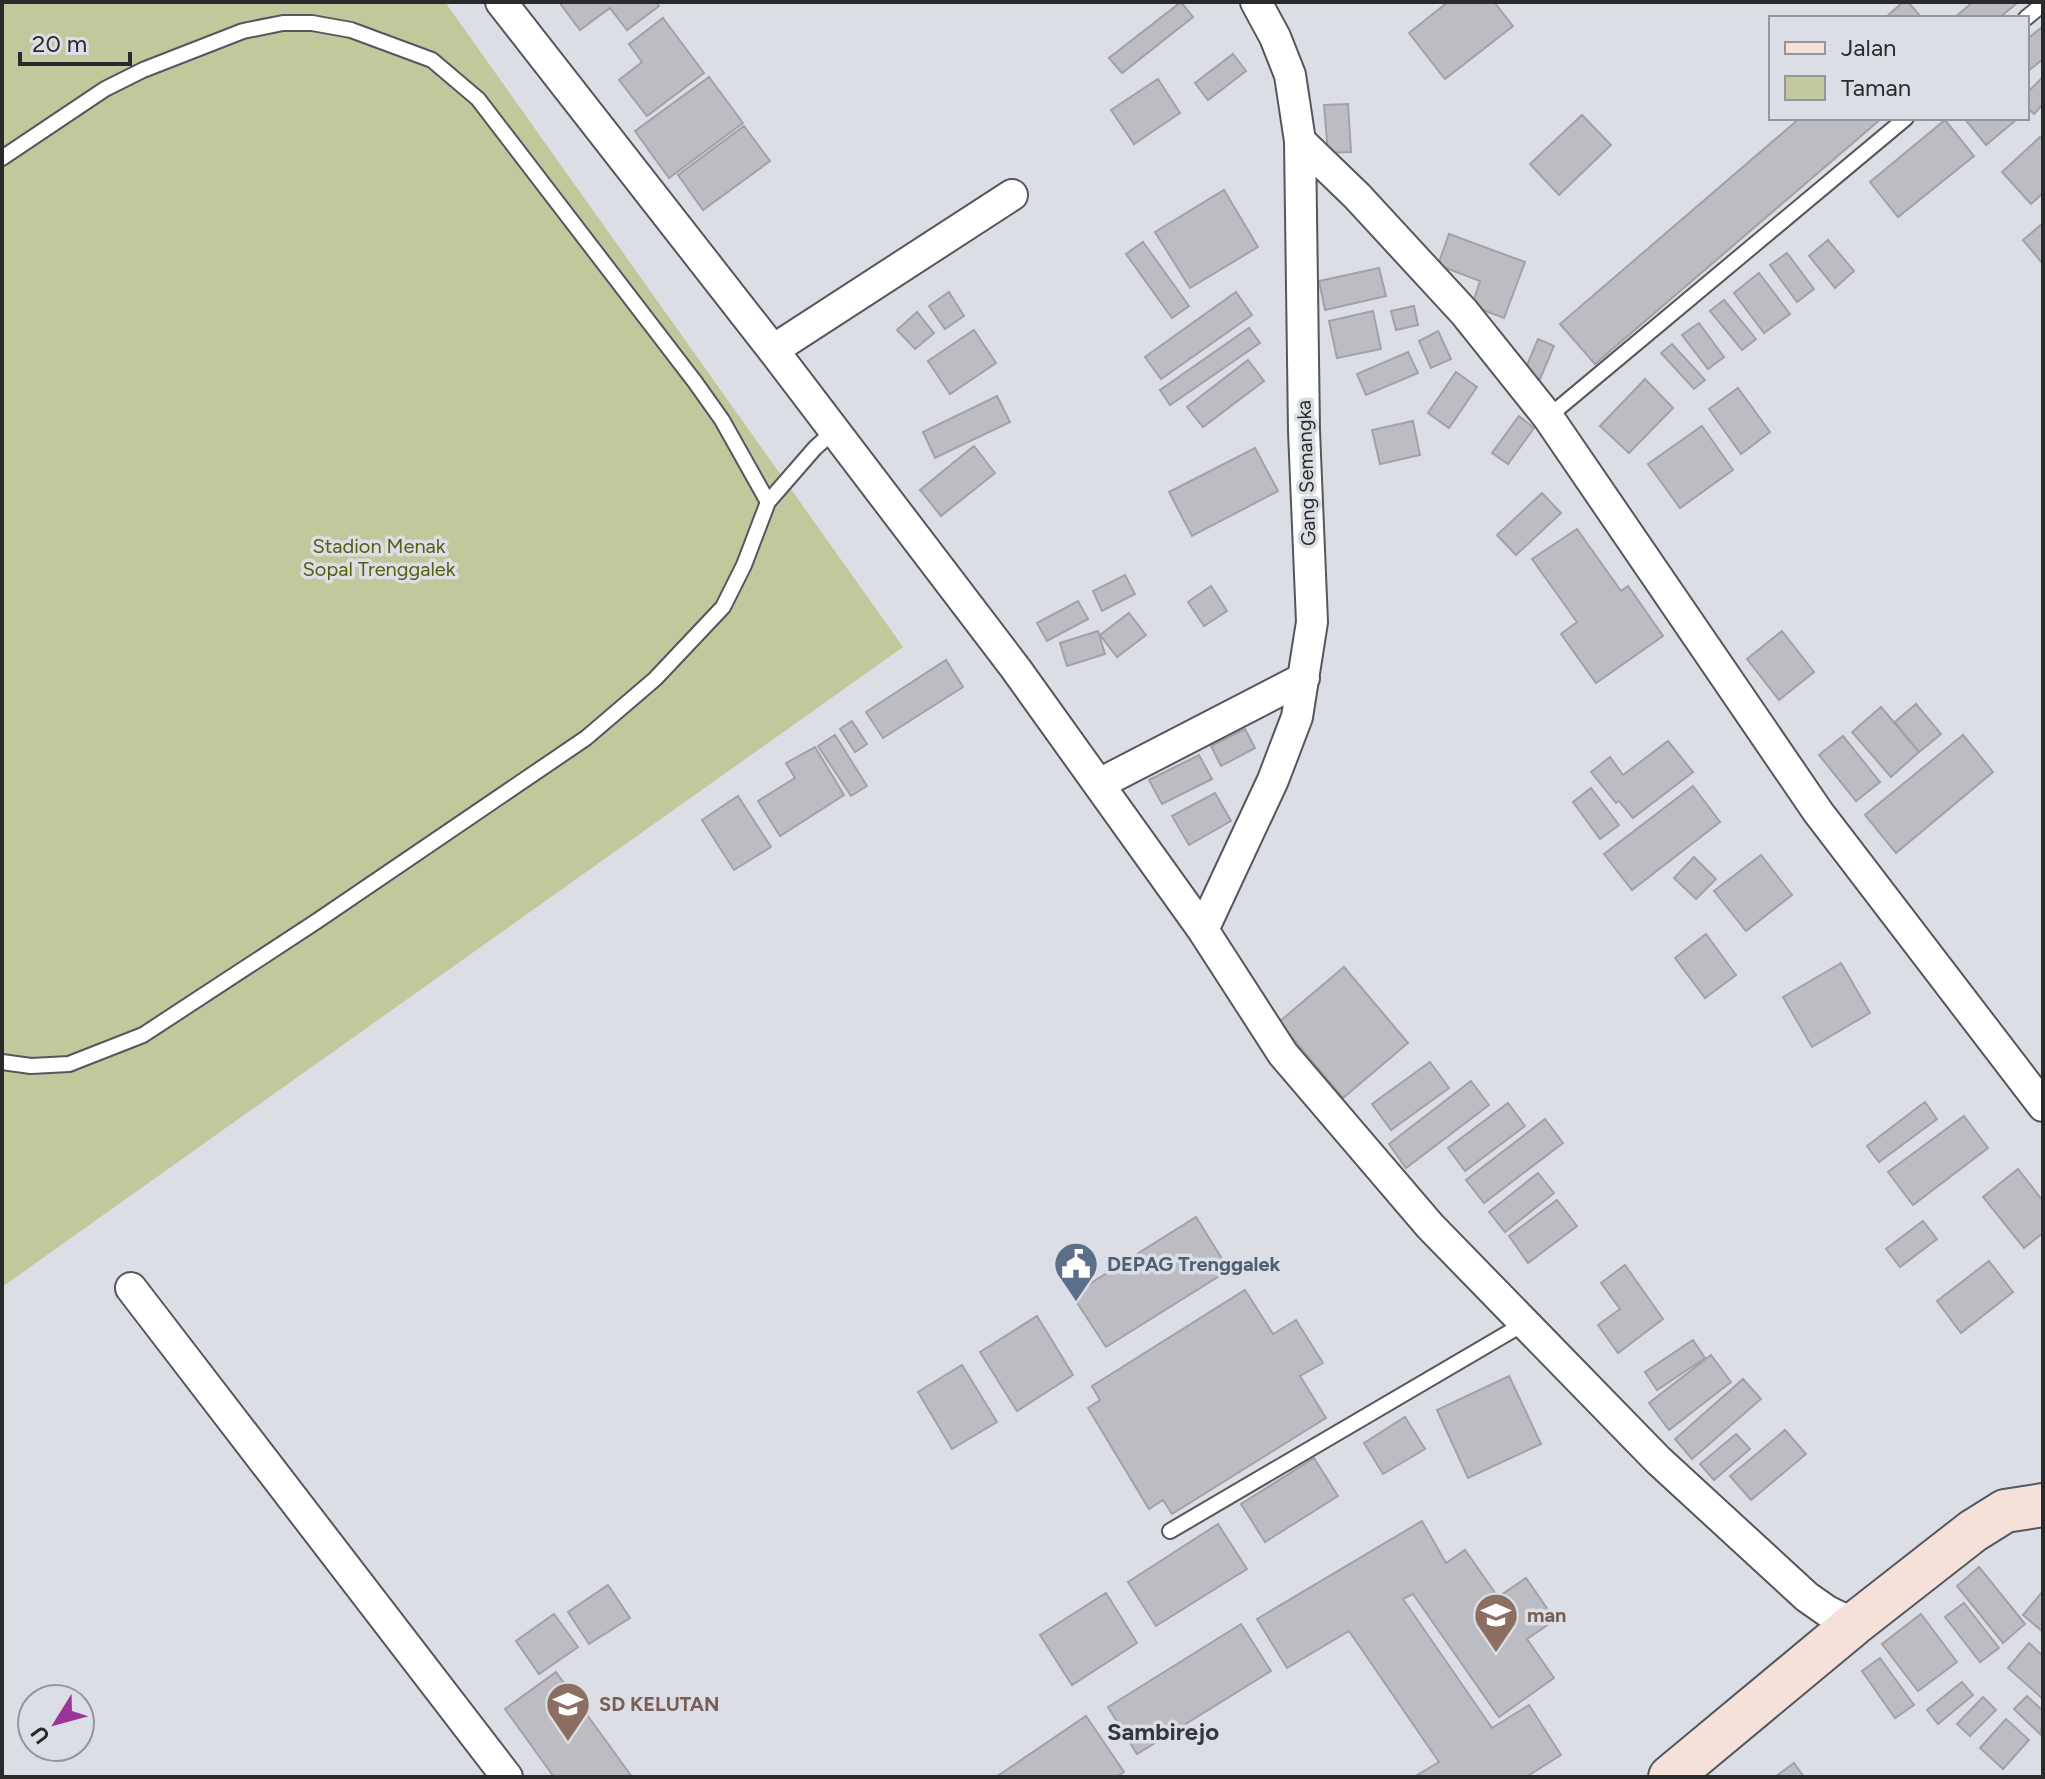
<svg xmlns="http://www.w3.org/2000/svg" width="2045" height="1779" font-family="Figtree,sans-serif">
<rect width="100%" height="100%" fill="#dbdee5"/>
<path fill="#c2c79c" d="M2,2H445L903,647L2,1287Z"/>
<path fill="#bebcc3" stroke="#a3a1a8" stroke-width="2" d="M559,2H656L659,6L627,30L610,8L580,30Z
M1181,2L1193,17L1122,73L1109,58Z
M1448,2H1494L1513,26L1445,79L1409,33Z
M1903,2H1908L1922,18H1885Z
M1973,2H2015L2016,4L1999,18H1954Z
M663,18L704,73L647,116L619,80L642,62L629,44Z
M2041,28L2043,31V59L2027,72V39Z
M1233,54L1246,71L1208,100L1195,83Z
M709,77L743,123L669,178L635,131Z
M2043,77V104L2034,114L2027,107V93Z
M1158,79L1180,113L1134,144L1111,110Z
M1348,104L1351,152L1328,153L1324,105Z
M1582,115L1611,145L1559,195L1530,164Z
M1800,118H1882L1595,364L1560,324Z
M1964,118H2015L2016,120L1986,145Z
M1945,120L1974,156L1898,217L1870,182Z
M744,126L770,161L703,210L678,175Z
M2040,137L2043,140V193L2031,204L2002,172Z
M1224,190L1258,247L1190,288L1155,232Z
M2043,223V264L2023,240Z
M1449,234L1525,262L1504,318L1472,306L1480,281L1438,265Z
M1828,240L1854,271L1835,288L1809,256Z
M1143,242L1189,306L1172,318L1126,254Z
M1787,253L1814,289L1797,302L1770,265Z
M1379,268L1386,296L1325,310L1319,281Z
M1759,273L1790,314L1764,333L1734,293Z
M949,292L964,316L945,329L929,306Z
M1236,292L1252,315L1161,379L1145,357Z
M1724,300L1756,339L1742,350L1710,311Z
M1414,306L1418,325L1396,330L1391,311Z
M1373,311L1381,349L1337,358L1329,321Z
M917,312L934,333L915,349L897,330Z
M1699,323L1724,357L1708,369L1682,335Z
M1249,328L1260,343L1170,405L1160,390Z
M974,330L996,363L950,394L928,361Z
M1438,331L1451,359L1431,368L1419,341Z
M1538,339L1554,346L1540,379L1524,372Z
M1672,344L1705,380L1694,389L1661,353Z
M1408,352L1418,373L1366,395L1357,374Z
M1248,360L1264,381L1203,427L1187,407Z
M1456,372L1477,387L1449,428L1428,413Z
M1645,379L1673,408L1629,453L1600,426Z
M1738,388L1770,432L1741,454L1709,409Z
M997,396L1010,422L935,458L923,432Z
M1519,416L1534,428L1508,464L1492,453Z
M1413,421L1420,455L1380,464L1372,430Z
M1702,426L1733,470L1680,508L1648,464Z
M974,446L995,473L941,516L920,490Z
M1255,448L1278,491L1192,536L1169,492Z
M1542,493L1561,513L1516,555L1497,535Z
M1577,529L1621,591L1628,586L1663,636L1596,683L1561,634L1577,622L1532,559Z
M1125,575L1135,594L1102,611L1093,591Z
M1211,586L1227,611L1204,626L1188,602Z
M1078,601L1088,619L1047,641L1037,623Z
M1129,613L1146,635L1117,657L1100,635Z
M1098,631L1105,654L1067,666L1060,643Z
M1782,631L1814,672L1779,700L1747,659Z
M946,660L963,687L883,738L866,712Z
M1916,704L1941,734L1919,752L1895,722Z
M1881,707L1919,752L1891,777L1852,732Z
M852,721L867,744L855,752L840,729Z
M1245,729L1255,748L1221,766L1211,746Z
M835,735L867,786L851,796L818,746Z
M1963,735L1993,772L1896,853L1865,815Z
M1843,736L1880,782L1856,801L1819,755Z
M1668,741L1693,772L1633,818L1619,801L1616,803L1591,772L1610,757L1623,775Z
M815,747L844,795L780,836L758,801L795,778L786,763Z
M1199,755L1212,779L1162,804L1149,780Z
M1693,786L1720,822L1632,890L1604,854Z
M1591,788L1619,825L1600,839L1573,802Z
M1215,793L1231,821L1189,845L1172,816Z
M738,796L771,847L734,870L702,820Z
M1761,855L1792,895L1746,931L1714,891Z
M1694,857L1716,879L1696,899L1674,878Z
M1706,934L1736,975L1705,998L1675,958Z
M1841,963L1870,1013L1812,1047L1783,997Z
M1344,967L1408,1043L1343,1098L1279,1022Z
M1430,1062L1449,1088L1391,1130L1372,1104Z
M1471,1081L1489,1105L1406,1168L1389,1144Z
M1925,1102L1937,1119L1879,1162L1867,1146Z
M1508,1103L1525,1126L1465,1171L1448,1148Z
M1964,1116L1988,1148L1913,1205L1888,1172Z
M1545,1119L1563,1143L1484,1203L1466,1180Z
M2018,1169L2043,1201V1233L2024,1248L1983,1197Z
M1538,1173L1554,1193L1505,1232L1489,1212Z
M1557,1200L1577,1226L1528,1263L1509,1236Z
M1196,1217L1229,1270L1106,1347L1072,1295Z
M1923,1221L1937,1239L1900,1267L1886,1249Z
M1989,1261L2013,1292L1961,1333L1937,1301Z
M1625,1265L1663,1319L1618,1353L1598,1325L1620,1309L1601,1283Z
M1245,1290L1273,1334L1296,1320L1323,1363L1300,1376L1326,1418L1172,1514L1163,1500L1149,1509L1088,1408L1100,1400L1092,1386Z
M1037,1316L1073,1375L1017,1411L980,1352Z
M1693,1340L1705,1358L1657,1390L1645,1372Z
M1711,1355L1731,1382L1669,1430L1649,1403Z
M962,1365L997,1422L952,1449L918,1392Z
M1509,1376L1541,1444L1468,1478L1437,1410Z
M1743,1379L1761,1399L1692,1459L1675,1439Z
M1405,1417L1425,1449L1383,1474L1364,1443Z
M1785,1430L1806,1454L1751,1500L1730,1476Z
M1736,1434L1750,1449L1714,1480L1700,1464Z
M1314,1458L1338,1496L1265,1542L1241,1504Z
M1422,1521L1446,1563L1465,1550L1498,1597L1526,1578L1555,1620L1527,1639L1554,1678L1499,1717L1413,1594L1403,1599L1492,1728L1529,1705L1561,1755L1526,1777H1414L1439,1762L1349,1631L1287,1668L1257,1619Z
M1218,1524L1247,1569L1156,1626L1128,1582Z
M1979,1567L2025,1624L2003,1643L1957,1586Z
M608,1585L630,1618L589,1644L568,1612Z
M2043,1591V1632L2023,1615Z
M1106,1593L1137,1643L1072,1685L1040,1635Z
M1964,1603L1999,1648L1980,1662L1945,1617Z
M554,1614L578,1647L539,1674L516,1641Z
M1921,1614L1957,1662L1918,1691L1882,1644Z
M1241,1624L1271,1671L1137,1754L1108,1707Z
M2029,1643L2043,1656V1699L2008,1668Z
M1880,1658L1914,1705L1895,1718L1862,1671Z
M556,1672L632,1777H554L505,1709Z
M1962,1682L1973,1695L1938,1724L1927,1710Z
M2027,1696L2043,1711L2041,1735L2014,1709Z
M1983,1697L1996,1710L1970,1736L1957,1724Z
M1086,1716L1124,1772L1116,1777H996Z
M2006,1719L2029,1740L2003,1769L1980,1748Z
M1794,1763L1804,1777H1775Z"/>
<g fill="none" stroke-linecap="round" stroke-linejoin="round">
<g stroke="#55575d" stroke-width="18">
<path id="lane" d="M2026,18L2043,4
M2,158L105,89L143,70L243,31L283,23H312L351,30L432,60L478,99L695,382L722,420L768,502L744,565L723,607L655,679L586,738L317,921L143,1035L69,1064L31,1066L2,1062
M1548,417L1906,118
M768,502L815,448L835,430
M1170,1531L1525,1323"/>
</g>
<g stroke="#55575d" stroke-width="34">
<path id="street" d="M501,2L773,350L1016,669L1203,930L1283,1054L1430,1226L1658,1460L1807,1597L1827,1611L1854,1624
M1300,141L1357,196L1464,312L1548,417L1818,812L2043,1106
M773,350L1012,195
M1099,784L1304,678
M1203,930L1273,780L1297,717L1312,622L1304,431L1300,141L1290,75L1275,37L1256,2
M131,1288L507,1777"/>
</g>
<g stroke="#55575d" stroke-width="46">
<path id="secondary" d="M1670,1777L1854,1624L1973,1531L2005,1511L2043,1505"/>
</g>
<use href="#lane" stroke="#fff" stroke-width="14"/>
<use href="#street" stroke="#fff" stroke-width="30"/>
<use href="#secondary" stroke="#f6e1da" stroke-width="42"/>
</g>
<defs>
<g id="civic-pin" transform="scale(2.3)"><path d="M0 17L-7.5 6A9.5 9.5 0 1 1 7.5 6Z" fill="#5c6f8a" stroke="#dbdee5"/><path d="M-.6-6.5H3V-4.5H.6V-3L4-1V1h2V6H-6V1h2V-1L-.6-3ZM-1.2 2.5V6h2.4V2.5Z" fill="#fff"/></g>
<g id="school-pin" transform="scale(2.3)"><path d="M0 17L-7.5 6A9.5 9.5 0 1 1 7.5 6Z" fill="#8d6e63" stroke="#dbdee5"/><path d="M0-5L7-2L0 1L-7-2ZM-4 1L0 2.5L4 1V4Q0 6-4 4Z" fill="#fff"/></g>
</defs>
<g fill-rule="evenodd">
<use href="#civic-pin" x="1076" y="1264"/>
<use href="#school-pin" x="1496" y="1615"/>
<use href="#school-pin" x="568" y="1704"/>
</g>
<g text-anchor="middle" stroke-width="7" stroke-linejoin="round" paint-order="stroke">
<g font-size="20" fill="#292a2c" stroke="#dbdee5">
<text transform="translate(1306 473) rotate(-92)" y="7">Gang Semangka</text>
</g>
<g font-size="20" fill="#585d0d" stroke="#dbdee5">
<text x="379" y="553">Stadion Menak<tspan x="379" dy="23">Sopal Trenggalek</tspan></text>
</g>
<g font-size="20" font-weight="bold" fill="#4e5e75" stroke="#dbdee5" text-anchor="start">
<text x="1107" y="1271">DEPAG Trenggalek</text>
</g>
<g font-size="20" font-weight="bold" fill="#785e54" stroke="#dbdee5" text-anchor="start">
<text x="1527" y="1622">man</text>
<text x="599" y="1711">SD KELUTAN</text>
</g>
<g font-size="24" font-weight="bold" fill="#35373c" stroke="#dbdee5">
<text x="1163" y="1740">Sambirejo</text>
</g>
</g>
<rect width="2045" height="1779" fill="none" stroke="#292a2c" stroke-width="8"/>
<rect x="1769" y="16" width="260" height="104" fill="#dbdee5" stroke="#94969b" stroke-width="2"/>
<rect x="1785" y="42" width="40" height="12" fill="#f6e1da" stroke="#94969b" stroke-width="2"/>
<text x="1841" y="56" font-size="24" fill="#292a2c">Jalan</text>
<rect x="1785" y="76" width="40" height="24" fill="#c2c79c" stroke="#94969b" stroke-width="2"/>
<text x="1841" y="96" font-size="24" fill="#292a2c">Taman</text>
<g transform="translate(56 1723) rotate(233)"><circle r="38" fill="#dbdee5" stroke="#94969b" stroke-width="2"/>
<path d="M0-6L14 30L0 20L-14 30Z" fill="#9b3498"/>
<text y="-12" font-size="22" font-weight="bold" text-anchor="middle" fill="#292a2c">U</text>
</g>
<path d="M20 52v12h110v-12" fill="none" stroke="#292a2c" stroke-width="4"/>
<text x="32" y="52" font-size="24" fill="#292a2c" stroke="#dbdee5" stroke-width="6" paint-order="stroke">20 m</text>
</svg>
